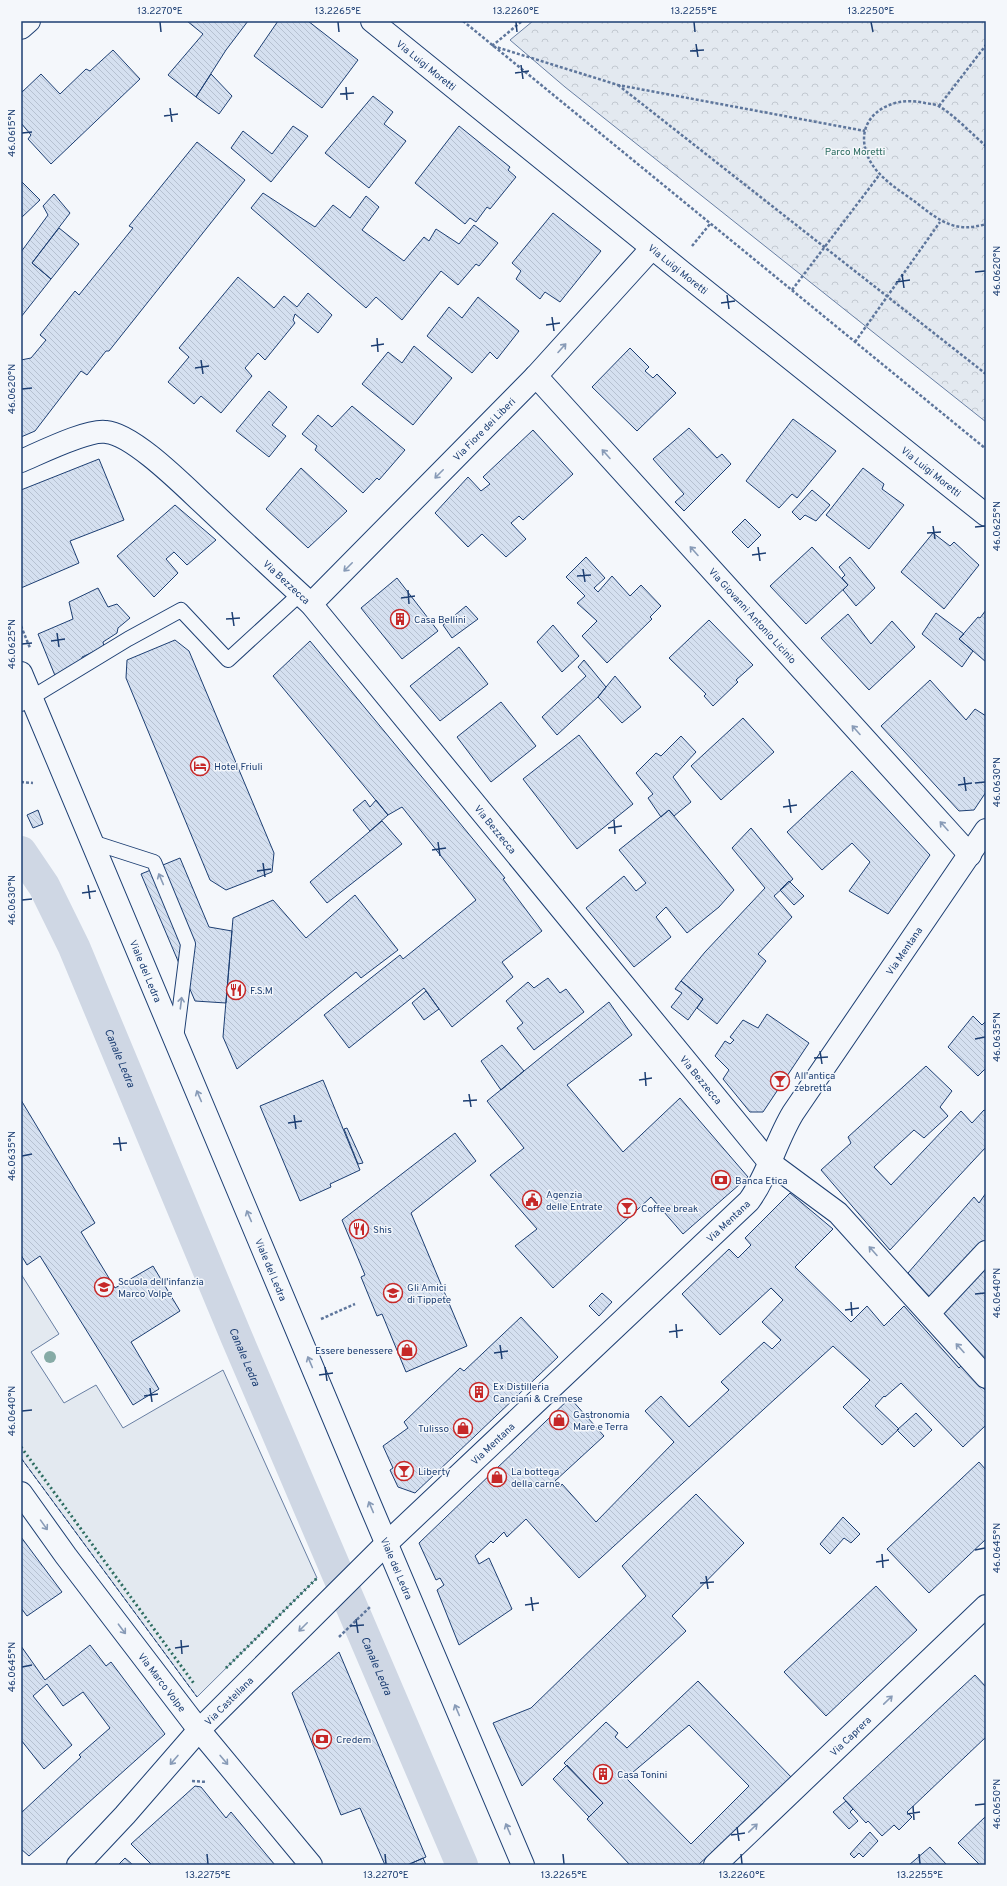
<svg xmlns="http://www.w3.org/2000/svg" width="1007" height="1886" font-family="Overpass,sans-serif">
<defs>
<pattern id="park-crowns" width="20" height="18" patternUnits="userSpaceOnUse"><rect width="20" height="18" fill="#e3e9f0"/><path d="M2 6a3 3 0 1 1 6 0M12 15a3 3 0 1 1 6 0" fill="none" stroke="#c2c9d1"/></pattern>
<pattern id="building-back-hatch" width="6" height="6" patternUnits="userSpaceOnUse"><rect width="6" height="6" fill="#d5e0f0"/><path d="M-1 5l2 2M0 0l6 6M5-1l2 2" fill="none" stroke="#b6c1d1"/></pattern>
</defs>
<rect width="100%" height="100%" fill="#f4f7fb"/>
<path fill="#e3e9f0" stroke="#687fa3" d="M21,1274L59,1334L31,1352L64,1403L96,1385L123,1428L223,1370L317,1578L197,1697L21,1458Z"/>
<path fill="url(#park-crowns)" stroke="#687fa3" d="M533,21H986V422L565,87L510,40Z"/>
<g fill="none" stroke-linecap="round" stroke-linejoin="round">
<path stroke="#cfd7e4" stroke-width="32" id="s1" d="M21,852L44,886L74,947L236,1336L462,1865"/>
</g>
<path fill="url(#building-back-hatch)" stroke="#1d3f73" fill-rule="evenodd" d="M187,21H248L226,50L196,97L168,75L203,34Z
M278,21H308L358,60L322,108L254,56Z
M113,50L140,79L51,164L28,139L31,135L21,123V93L41,74L60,94L86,69L90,71Z
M211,74L232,96L219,114L196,97Z
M373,96L393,112L384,124L406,141L369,188L325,153Z
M293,126L308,136L271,182L231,148L243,131L272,154Z
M459,126L510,167L508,170L516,177L490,209L487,207L476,222L470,218L465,224L415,183Z
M197,142L245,180L109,351H106L87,375L81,371L35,431L21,437V360L31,358L46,340L40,335L75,291L79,295L133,228L129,226Z
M21,181L40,200L21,218Z
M263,193L315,227L333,205L350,218L366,196L379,207L362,230L404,261L424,237L429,241L436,229L459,244L474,225L498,243L479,266L476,264L458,285L441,271L402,320L376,297L366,308L251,208Z
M54,194L70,213L32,263L51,279L21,317V252L48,215L43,206Z
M553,213L601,251L560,302L545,292L540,299L516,279L521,271L512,263Z
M59,228L79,244L51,279L32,263Z
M238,277L274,308L284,296L297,307L308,293L332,315L318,333L295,314L293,320L295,323L265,360L258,353L245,368L252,376L221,413L201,396L194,404L168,382L189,357L179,348Z
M478,297L519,331L497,359L490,352L472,373L427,336L449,307L462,318Z
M414,346L452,378L413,425L362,384L388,352L402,363Z
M630,348L649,367L645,371L653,378L657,374L676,393L637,431L592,387Z
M269,391L287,407L272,425L286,436L269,457L236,431Z
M352,406L405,450L379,480L377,478L363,493L315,450L317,446L302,434L318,415L332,427Z
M793,419L836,451L797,498L792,494L779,508L746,481Z
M689,428L717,458L722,454L731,464L684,511L675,502L684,494L653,459Z
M533,430L573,474L523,520L519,516L511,523L526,539L506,557L482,534L468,547L435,513L468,477L481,491L490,484L483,477Z
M99,459L124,520L70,541L79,563L21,588V490Z
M301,468L347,511L308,548L266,509Z
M863,468L884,484L882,489L904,505L869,549L826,515Z
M812,490L830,505L816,521L805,515L800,520L792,512Z
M175,505L216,540L187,565L174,552L166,559L178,573L154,597L117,556Z
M745,519L761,535L748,548L732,532Z
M933,533L950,546L954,542L979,565L944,609L901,572Z
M812,547L848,585L806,624L770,586Z
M586,557L605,578L594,588L598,592L612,576L630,596L641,585L661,606L650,617L652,619L607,663L582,636L597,621L577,603L585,596L566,577Z
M850,557L875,588L856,606L843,590L848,585L842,578L845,575L839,567Z
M397,578L438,631L402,659L361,608Z
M98,588L108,607L117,604L130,618L118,628L117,633L103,642L104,647L82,657L83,662L56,678L38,634L73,619L69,602Z
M466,606L478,619L452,638L443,625Z
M986,610V662L959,639L978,617L980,618Z
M936,613L964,634L959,639L973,651L962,667L922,634Z
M848,614L871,644L892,621L915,647L869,690L821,638Z
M709,620L753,665L736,680L738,682L713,706L704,696L706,694L669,658Z
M553,625L579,656L562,672L537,642Z
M175,640L189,651L274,853L272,872L226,890L210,880L126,678L127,660Z
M310,641L505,878L503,879L542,931L502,962L513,977L452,1027L424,988L349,1048L324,1015L400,955L403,959L476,900L402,807L388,815L273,676Z
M459,647L488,684L440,721L410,686Z
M584,660L606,687L598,697L557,735L542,717L586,676L578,667Z
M615,676L641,707L622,723L598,697Z
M930,680L966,720L975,709L986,716V792L974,810L959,811L881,726Z
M501,702L536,746L491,782L457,737Z
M743,718L774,752L721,800L691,766Z
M579,735L633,804L577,849L523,779Z
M681,736L696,752L673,777L691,802L674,816L669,810L661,817L648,798L653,794L636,773L656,753L661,756Z
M852,771L930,855L888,914L849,891L870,862L852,843L822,870L787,832Z
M365,800L370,807L376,800L388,815L370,831L353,810Z
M38,810L43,824L33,828L27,815Z
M669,810L734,890L719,907L687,933L666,907L656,917L671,937L634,967L586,908L624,876L636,891L646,883L619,850Z
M382,821L402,844L327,903L310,882Z
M751,828L793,879L774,896L792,917L758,954L766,961L717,1024L697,1008L703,999L681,981L705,952L765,888L732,848Z
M180,858L209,927L232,931L226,1003L195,1001L141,874Z
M789,881L804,896L794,905L780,890Z
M355,895L398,950L361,978L356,972L237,1069L223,1037L233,918L273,900L306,938Z
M548,978L560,993L566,989L584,1012L534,1050L517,1028L523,1023L506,1001L528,982L534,988Z
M681,981L703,999L688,1020L671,1007L682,993L675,989Z
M426,991L439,1009L424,1020L412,1003Z
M609,1002L632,1035L567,1085L623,1152L680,1098L748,1177L683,1234L651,1197L553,1288L515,1246L537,1229L490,1175L524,1148L487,1101Z
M767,1014L809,1043L763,1112H750L723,1079L729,1070L715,1056L725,1041L730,1044L734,1040L730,1037L743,1020L758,1028Z
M973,1016L982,1025L986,1021V1068L978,1076L948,1047Z
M502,1045L524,1071L501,1090L481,1061Z
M926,1066L952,1091L940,1107L948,1116L924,1138L914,1130L874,1167L891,1185L961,1111L972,1123L984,1110L986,1111V1147L890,1250L821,1170L851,1143L848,1137Z
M323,1080L360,1170L330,1184L331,1187L300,1201L260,1106Z
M21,1100L95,1223L81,1232L115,1288L153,1266L180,1311L131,1342L159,1389L133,1405L40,1256L27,1265L21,1255Z
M347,1128L363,1163L358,1164L344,1129Z
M455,1133L476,1161L411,1213L467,1346L406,1372L382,1314L377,1316L361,1277L365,1275L342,1220Z
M790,1193L833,1229L795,1267L851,1322L867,1306L884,1326L904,1306L959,1368L962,1365L986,1391V1425L963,1447L901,1383L885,1397L884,1396L875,1406L899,1429L882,1445L843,1407L870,1380L833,1346L579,1578L526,1519L507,1537L504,1532L493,1543L491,1541L475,1556L479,1564L489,1558L512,1609L459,1645L437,1590L444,1585L440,1578L436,1580L419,1543L570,1398L604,1436L555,1481L560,1487L562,1484L596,1522L674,1442L645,1411L661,1396L689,1427L729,1390L721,1382L764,1342L772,1349L781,1340L762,1322L783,1300L771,1288L720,1335L682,1294L729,1249L738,1258L751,1245L745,1238Z
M986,1193V1243L933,1301L908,1273L974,1197L979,1203Z
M986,1261V1361L940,1311Z
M602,1293L612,1302L599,1316L589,1306Z
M521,1317L558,1357L415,1493L398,1487L390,1470L393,1468L383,1446L408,1428L404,1422L460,1368L464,1371Z
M916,1413L932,1430L914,1447L897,1430Z
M979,1462L986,1470V1539L929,1593L887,1549Z
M696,1494L744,1543L672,1616L686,1631L522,1786L493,1723L531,1708L646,1596L622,1566Z
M843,1517L860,1534L851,1543L844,1538L830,1554L820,1544Z
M21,1537L62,1592L27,1616L21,1608Z
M876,1586L917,1630L826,1716L784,1672Z
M90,1645L106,1666L111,1662L165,1734L29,1856L21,1849V1813L81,1757L79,1755L110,1728L83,1692L63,1706L47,1684L33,1696L72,1745L44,1769L21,1740V1646L45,1680Z
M339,1652L426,1857L407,1865H385L360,1808L341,1815L292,1693Z
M975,1675L986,1687V1737L907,1812L912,1817L899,1830L894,1825L882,1836L868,1821L866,1823L843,1798Z
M698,1681L793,1779L698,1865H630L587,1819L603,1803L564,1763L606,1722L618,1733L615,1737L627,1748ZM689,1725L749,1786L691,1844L626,1778Z
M567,1765L603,1803L589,1817L553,1779Z
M195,1786L201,1787L226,1818L231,1812L275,1865H152L131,1844Z
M846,1801L853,1809L850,1812L858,1821L849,1829L833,1812Z
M986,1816V1865H980L958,1843Z
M870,1832L878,1841L863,1857L859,1853L854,1858L850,1854Z
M930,1847L947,1865H909Z
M125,1858L133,1865H118Z
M423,1858L426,1865H410V1864Z"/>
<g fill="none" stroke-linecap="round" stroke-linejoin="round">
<g stroke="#1d3f73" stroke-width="16">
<path id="service" d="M21,704L128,639L181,610L228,660L300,594
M92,842L154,862L188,944L176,1039"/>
</g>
<g stroke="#1d3f73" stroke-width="24">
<g id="minor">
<path id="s2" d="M372,21L682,272L986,515"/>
<path d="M21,28L29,21"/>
<path id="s3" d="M536,376L970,855"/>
<path id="s4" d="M21,461C40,453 88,429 106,432C134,434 188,490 209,509C243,541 277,573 311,604L769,1162L838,1213L986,1377"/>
<path id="s5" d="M311,604L536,376L652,248"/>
<path d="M929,1313L986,1252"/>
<path id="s6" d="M78,1865L125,1815L199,1730L387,1543"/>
<path id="s7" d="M715,1865L986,1606"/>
</g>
</g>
<g stroke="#1d3f73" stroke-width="24">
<g id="tertiary">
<path id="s8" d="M387,1543L749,1201C768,1175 776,1141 793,1113L986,830"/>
</g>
</g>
<g stroke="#1d3f73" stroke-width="24">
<g id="primary">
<path id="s9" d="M21,673L371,1507L523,1865"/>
<path id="s10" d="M21,1493L66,1556L199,1730L311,1865"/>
</g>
</g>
<path stroke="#5e769c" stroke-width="2.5" stroke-dasharray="3 2" stroke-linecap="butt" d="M463,21L986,449
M492,46L522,21
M493,46L618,85L865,131
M618,85L986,374
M939,106L986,45
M986,146C973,135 953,114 940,107C936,104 930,104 925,103C889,94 850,119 869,159C879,179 901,191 918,204C941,222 956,233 986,224
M692,246L710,224
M792,290L880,174
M855,342L940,222
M21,626L30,648
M21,782L33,783
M321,1319L355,1304
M339,1637L371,1606
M192,1781L207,1782"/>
<use href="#service" stroke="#f4f7fb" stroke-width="14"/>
<use href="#minor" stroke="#f4f7fb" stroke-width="22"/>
<use href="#tertiary" stroke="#f4f7fb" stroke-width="22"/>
<use href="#primary" stroke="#f4f7fb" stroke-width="22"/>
<path stroke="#2c6c60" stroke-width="3" stroke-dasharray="2 3" stroke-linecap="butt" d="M21,1447L195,1685
M226,1668L317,1578"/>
<path stroke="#1d3f73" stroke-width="1" stroke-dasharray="5 2" stroke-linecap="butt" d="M21,1458L197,1697"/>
</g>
<circle fill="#86aba6" cx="50" cy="1357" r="6"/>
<defs><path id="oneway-shaft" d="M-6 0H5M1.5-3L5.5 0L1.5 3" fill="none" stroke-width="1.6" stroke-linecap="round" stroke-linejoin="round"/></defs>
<g stroke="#889bb7">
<use href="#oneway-shaft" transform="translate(562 348) rotate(-48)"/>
<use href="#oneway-shaft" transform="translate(606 454) rotate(-132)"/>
<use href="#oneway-shaft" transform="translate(439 474) rotate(135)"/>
<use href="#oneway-shaft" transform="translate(694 551) rotate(-132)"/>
<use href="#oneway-shaft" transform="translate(348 567) rotate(135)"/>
<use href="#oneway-shaft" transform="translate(856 730) rotate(-132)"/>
<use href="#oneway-shaft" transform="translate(944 826) rotate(-132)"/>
<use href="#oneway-shaft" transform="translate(161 879) rotate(-113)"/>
<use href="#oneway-shaft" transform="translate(181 1003) rotate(-83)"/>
<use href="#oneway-shaft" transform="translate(199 1096) rotate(-113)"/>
<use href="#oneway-shaft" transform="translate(249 1216) rotate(-113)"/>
<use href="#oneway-shaft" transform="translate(873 1251) rotate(-132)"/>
<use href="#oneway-shaft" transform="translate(960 1348) rotate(-132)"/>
<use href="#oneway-shaft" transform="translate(310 1362) rotate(-113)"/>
<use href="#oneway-shaft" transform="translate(371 1507) rotate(-113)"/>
<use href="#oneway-shaft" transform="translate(44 1525) rotate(55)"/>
<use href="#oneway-shaft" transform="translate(303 1627) rotate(135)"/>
<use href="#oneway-shaft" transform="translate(122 1629) rotate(53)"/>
<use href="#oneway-shaft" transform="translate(888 1700) rotate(-44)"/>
<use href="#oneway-shaft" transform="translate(457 1710) rotate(-113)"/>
<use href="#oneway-shaft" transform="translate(174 1760) rotate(131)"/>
<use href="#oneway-shaft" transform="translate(224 1760) rotate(50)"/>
<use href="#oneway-shaft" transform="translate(753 1828) rotate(-44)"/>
<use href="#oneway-shaft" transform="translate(508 1829) rotate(-113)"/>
</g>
<path fill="none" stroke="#1d3f73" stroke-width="1.5" d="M160,22L161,32M338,22L339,32M516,22L517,32M694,22L695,32M871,22L873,32M696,44L698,57M690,51L704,50M521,65L523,79M515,73L529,71M346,87L347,100M340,94L354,93M170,108L172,122M164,116L178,114M22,133L32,132M975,272L985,271M902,274L904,288M896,282L910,280M727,295L729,309M721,303L735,301M552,317L554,331M546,325L560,323M377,338L378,352M371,346L384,344M201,360L203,374M195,368L209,366M22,389L32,388M933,526L935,539M975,527L985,526M927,533L941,532M758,547L760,561M752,555L766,553M583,569L585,582M577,576L591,575M408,590L409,604M401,598L415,596M232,612L234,626M226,619L240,618M57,633L59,647M51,641L65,639M22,644L32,643M964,777L966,791M975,783L985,782M958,785L972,783M789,799L791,813M783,807L797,805M614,820L615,834M608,828L622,826M438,842L440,856M432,850L446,848M263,863L265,877M257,871L271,869M88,885L90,899M82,893L96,891M22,900L32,899M975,1039L985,1037M820,1051L822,1064M814,1058L828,1057M645,1072L646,1086M639,1080L652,1078M469,1094L471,1107M463,1101L477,1100M294,1115L296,1129M288,1123L302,1121M119,1137L121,1151M113,1144L127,1143M22,1156L32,1154M975,1294L985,1293M851,1302L852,1316M845,1310L859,1308M676,1324L677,1338M669,1332L683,1330M500,1345L502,1359M494,1353L508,1351M325,1367L327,1381M319,1375L333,1373M150,1388L152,1402M144,1396L158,1394M22,1411L32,1410M975,1550L985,1548M882,1554L883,1568M876,1562L889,1560M706,1576L708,1589M700,1583L714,1582M531,1597L533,1611M525,1605L539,1603M356,1619L358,1633M350,1626L364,1625M181,1640L182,1654M175,1648L189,1646M22,1667L32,1665M975,1805L985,1804M913,1806L914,1820M907,1814L920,1812M737,1827L739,1841M731,1835L745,1833M207,1854L208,1864M385,1854L386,1864M563,1854L564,1864M741,1854L742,1864M919,1854L920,1864"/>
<defs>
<g id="building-ring" transform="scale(1)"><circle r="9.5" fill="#f4f7fb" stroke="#c62828" stroke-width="1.5"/><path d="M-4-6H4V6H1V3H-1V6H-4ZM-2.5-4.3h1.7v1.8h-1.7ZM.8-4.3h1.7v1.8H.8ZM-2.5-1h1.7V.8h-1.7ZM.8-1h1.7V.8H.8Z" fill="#c62828"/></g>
<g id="hotel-ring" transform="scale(1)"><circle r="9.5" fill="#f4f7fb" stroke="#c62828" stroke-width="1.5"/><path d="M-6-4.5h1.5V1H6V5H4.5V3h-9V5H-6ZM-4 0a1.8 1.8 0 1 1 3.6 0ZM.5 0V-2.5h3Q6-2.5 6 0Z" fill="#c62828"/></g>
<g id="restaurant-ring" transform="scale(1)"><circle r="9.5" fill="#f4f7fb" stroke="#c62828" stroke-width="1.5"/><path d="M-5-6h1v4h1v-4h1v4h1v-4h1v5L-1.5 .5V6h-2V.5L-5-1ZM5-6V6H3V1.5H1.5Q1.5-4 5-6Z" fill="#c62828"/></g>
<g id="bar-ring" transform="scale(1)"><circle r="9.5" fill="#f4f7fb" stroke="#c62828" stroke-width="1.5"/><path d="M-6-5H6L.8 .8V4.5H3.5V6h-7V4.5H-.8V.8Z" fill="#c62828"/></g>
<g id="bank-ring" transform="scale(1)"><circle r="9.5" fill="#f4f7fb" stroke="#c62828" stroke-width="1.5"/><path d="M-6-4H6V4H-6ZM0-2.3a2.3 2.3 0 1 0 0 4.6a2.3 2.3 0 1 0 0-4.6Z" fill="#c62828"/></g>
<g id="civic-ring" transform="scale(1)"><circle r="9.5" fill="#f4f7fb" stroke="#c62828" stroke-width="1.5"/><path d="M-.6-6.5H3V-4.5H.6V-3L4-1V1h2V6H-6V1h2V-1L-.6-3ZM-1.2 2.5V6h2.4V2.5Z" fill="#c62828"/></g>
<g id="school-ring" transform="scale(1)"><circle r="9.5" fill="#f4f7fb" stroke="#c62828" stroke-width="1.5"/><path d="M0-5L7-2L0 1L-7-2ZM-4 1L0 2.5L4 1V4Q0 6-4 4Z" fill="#c62828"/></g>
<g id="shop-ring" transform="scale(1)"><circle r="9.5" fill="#f4f7fb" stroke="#c62828" stroke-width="1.5"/><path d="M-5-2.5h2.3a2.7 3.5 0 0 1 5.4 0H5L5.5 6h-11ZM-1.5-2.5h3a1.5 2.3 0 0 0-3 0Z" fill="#c62828"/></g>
</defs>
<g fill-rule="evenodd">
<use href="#building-ring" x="400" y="619"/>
<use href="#hotel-ring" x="200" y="766"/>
<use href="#restaurant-ring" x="236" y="990"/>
<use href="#bar-ring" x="780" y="1081"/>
<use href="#bank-ring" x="721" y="1180"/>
<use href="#civic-ring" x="532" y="1200"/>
<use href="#bar-ring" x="627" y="1208"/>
<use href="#restaurant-ring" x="359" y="1229"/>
<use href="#school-ring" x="104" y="1287"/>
<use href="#school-ring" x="393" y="1293"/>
<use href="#shop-ring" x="407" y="1350"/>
<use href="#building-ring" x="479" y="1392"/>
<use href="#shop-ring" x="559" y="1420"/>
<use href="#shop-ring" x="463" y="1428"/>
<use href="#bar-ring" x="404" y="1471"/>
<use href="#shop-ring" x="497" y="1477"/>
<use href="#bank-ring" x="322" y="1739"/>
<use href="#building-ring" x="603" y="1774"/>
</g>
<g text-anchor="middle" stroke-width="3" stroke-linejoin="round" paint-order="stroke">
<g font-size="10" fill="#1d3f73" stroke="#f4f7fb">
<text dy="4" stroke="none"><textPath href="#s2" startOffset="70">Via Luigi Moretti</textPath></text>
<text dy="4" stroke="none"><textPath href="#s2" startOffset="394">Via Luigi Moretti</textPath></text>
<text dy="4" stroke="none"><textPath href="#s5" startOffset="246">Via Fiore dei Liberi</textPath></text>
<text dy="4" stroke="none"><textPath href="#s2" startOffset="718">Via Luigi Moretti</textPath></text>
<text dy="4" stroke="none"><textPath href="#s4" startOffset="327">Via Bezzecca</textPath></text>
<text dy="4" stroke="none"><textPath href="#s3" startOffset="323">Via Giovanni Antonio Licinio</textPath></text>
<text dy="4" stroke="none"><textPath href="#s4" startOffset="651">Via Bezzecca</textPath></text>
<text dy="4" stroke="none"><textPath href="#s8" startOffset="793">Via Mentana</textPath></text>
<text dy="4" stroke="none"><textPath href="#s9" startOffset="323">Viale del Ledra</textPath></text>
<text dy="4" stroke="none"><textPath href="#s4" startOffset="975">Via Bezzecca</textPath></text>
<text dy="4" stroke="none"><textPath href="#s8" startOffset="469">Via Mentana</textPath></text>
<text dy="4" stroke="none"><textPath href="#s9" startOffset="647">Viale del Ledra</textPath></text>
<text dy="4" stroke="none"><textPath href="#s8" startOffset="145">Via Mentana</textPath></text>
<text dy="4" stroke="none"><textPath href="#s9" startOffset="971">Viale del Ledra</textPath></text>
<text dy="4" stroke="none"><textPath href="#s10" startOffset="236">Via Marco Volpe</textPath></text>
<text dy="4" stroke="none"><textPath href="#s6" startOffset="223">Via Castellana</textPath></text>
<text dy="4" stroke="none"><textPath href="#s7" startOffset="187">Via Caprera</textPath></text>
</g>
<g font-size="10" fill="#2c6c60" stroke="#f4f7fb">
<text x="855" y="155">Parco Moretti</text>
</g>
<g font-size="10" fill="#1d3f73" stroke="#f4f7fb" text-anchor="start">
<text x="414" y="623">Casa Bellini</text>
<text x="214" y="770">Hotel Friuli</text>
<text x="250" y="994">F.S.M</text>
<text x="794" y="1079">All'antica<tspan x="794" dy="12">zebretta</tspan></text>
<text x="735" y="1184">Banca Etica</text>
<text x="546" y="1198">Agenzia<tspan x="546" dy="12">delle Entrate</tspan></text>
<text x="641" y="1212">Coffee break</text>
<text x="373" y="1233">Shis</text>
<text x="118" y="1285">Scuola dell'infanzia<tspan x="118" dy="12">Marco Volpe</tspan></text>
<text x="407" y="1291">Gli Amici<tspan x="407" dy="12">di Tippete</tspan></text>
<text x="393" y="1354" text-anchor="end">Essere benessere</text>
<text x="493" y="1390">Ex Distilleria<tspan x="493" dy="12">Canciani &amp; Cremese</tspan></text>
<text x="573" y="1418">Gastronomia<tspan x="573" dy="12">Mare e Terra</tspan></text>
<text x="449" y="1432" text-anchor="end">Tulisso</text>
<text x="418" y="1475">Liberty</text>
<text x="511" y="1475">La bottega<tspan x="511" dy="12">della carne</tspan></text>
<text x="336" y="1743">Credem</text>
<text x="617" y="1778">Casa Tonini</text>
</g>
<g font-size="11" font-style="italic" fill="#1d3f73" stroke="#f4f7fb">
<text dy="4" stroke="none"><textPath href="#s1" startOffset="229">Canale Ledra</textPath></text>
<text dy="4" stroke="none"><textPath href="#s1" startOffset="553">Canale Ledra</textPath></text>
<text dy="4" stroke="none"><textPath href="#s1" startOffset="889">Canale Ledra</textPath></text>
</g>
</g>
<rect width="1007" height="1886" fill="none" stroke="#f4f7fb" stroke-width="44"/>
<rect x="22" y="22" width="963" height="1842" fill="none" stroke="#1d3f73" stroke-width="1.5"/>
<g font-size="10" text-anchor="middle" fill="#1d3f73">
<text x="160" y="14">13.2270°E</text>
<text x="338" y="14">13.2265°E</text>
<text x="516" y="14">13.2260°E</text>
<text x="694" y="14">13.2255°E</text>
<text x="871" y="14">13.2250°E</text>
<text transform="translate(11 133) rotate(-90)" y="4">46.0615°N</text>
<text transform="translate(996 271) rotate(-90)" y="4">46.0620°N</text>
<text transform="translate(11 389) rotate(-90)" y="4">46.0620°N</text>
<text transform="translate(996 526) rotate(-90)" y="4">46.0625°N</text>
<text transform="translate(11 644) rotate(-90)" y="4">46.0625°N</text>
<text transform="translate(996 782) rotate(-90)" y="4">46.0630°N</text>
<text transform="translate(11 900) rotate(-90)" y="4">46.0630°N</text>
<text transform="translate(996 1037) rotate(-90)" y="4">46.0635°N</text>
<text transform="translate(11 1156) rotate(-90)" y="4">46.0635°N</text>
<text transform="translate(996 1293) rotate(-90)" y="4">46.0640°N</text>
<text transform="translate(11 1411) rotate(-90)" y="4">46.0640°N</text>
<text transform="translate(996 1548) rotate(-90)" y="4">46.0645°N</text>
<text transform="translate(11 1667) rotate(-90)" y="4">46.0645°N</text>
<text transform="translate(996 1804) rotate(-90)" y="4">46.0650°N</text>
<text x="208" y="1878">13.2275°E</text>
<text x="386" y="1878">13.2270°E</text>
<text x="564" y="1878">13.2265°E</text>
<text x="742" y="1878">13.2260°E</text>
<text x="920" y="1878">13.2255°E</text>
</g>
</svg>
